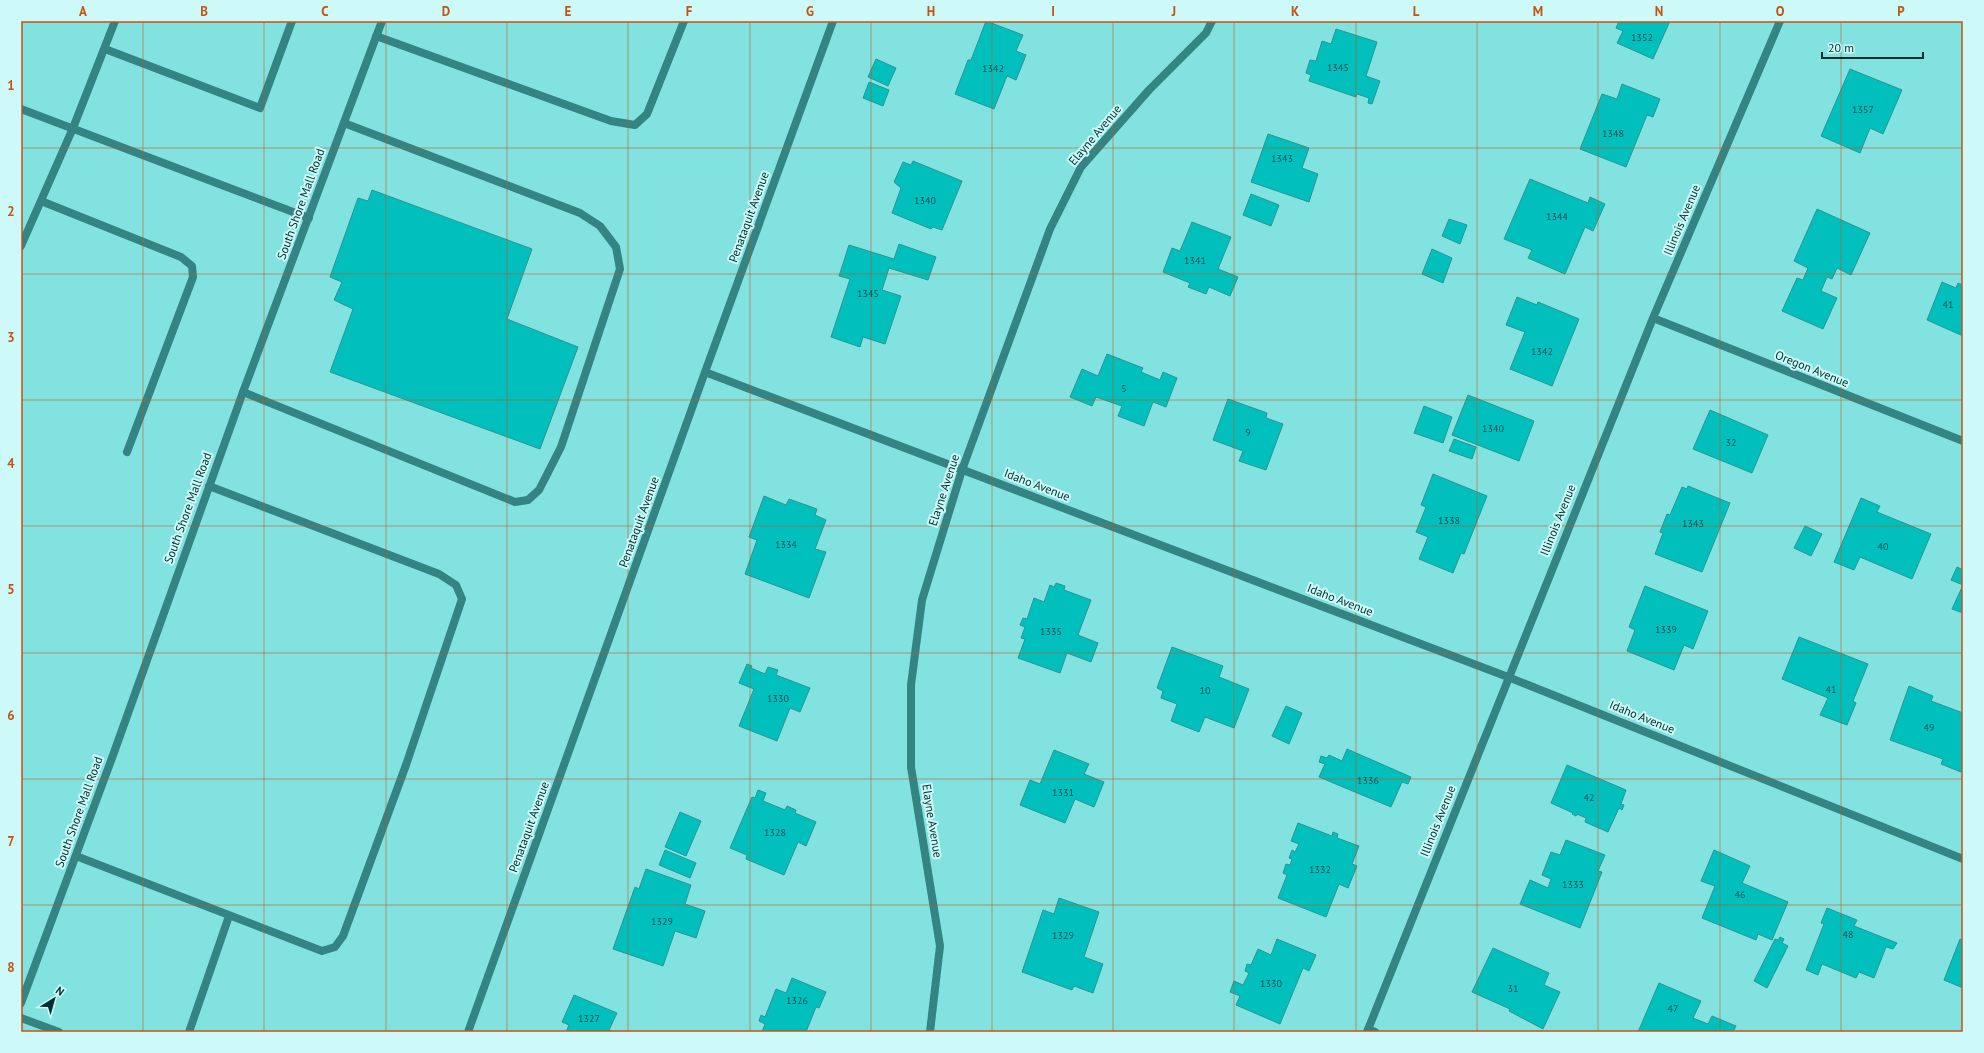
<svg xmlns="http://www.w3.org/2000/svg" width="1984" height="1053" font-family="'PT Sans',sans-serif">
<rect width="100%" height="100%" fill="#81e2e0"/>
<path fill="#01bfbd" stroke="#2c9593" d="M986,21L1023,35L1016,51L1026,55L1016,80L1007,76L994,109L955,94L968,60H971Z
M1619,21H1670L1653,59L1617,43L1623,31L1616,28Z
M1336,29L1377,42L1366,76L1380,81L1372,104L1368,103L1369,98L1357,94L1356,97L1309,81L1311,75L1306,73L1310,60L1316,61L1322,41L1331,44Z
M876,59L896,68L888,86L868,77Z
M1850,69L1902,90L1883,134L1870,128L1860,153L1821,136Z
M869,82L889,90L883,106L863,98Z
M1622,84L1660,99L1653,117L1647,115L1626,167L1580,149L1602,94L1617,99Z
M1268,134L1309,148L1302,168L1318,174L1309,202L1251,182Z
M913,161L962,181L942,230L933,227L931,229L892,213L901,188L894,182L903,162L911,165Z
M1530,179L1588,203L1590,197L1605,204L1593,231L1585,227L1565,274L1528,258L1532,250L1504,239Z
M372,190L532,249L507,319L578,347L540,449L330,372L353,309L334,300L342,282L330,277L358,198L368,201Z
M1251,194L1279,205L1271,226L1243,215Z
M1817,209L1870,233L1851,275L1837,268L1832,279L1827,277L1821,291L1837,298L1823,329L1782,311L1797,278L1803,280L1808,268L1794,261Z
M1449,219L1467,225L1460,244L1442,236Z
M1192,222L1231,237L1218,269L1238,277L1230,296L1209,287L1206,294L1188,287L1190,283L1163,272L1172,248L1180,251Z
M899,244L936,257L928,280L889,268L882,290L901,296L885,344L863,337L860,347L831,337L850,279L839,276L849,245L894,259Z
M1432,249L1452,258L1443,283L1422,274Z
M1942,282L1956,288L1958,283L1963,285V336L1927,320Z
M1517,297L1537,305L1538,302L1579,319L1552,386L1510,369L1525,332L1506,325Z
M1107,354L1143,368L1141,372L1160,380L1163,372L1177,378L1166,407L1153,402L1144,426L1118,416L1122,406L1096,397L1092,406L1070,397L1082,369L1098,376Z
M1468,395L1534,421L1519,461L1452,435Z
M1228,399L1267,413L1266,418L1283,424L1266,470L1239,461L1243,451L1213,440Z
M1424,406L1452,417L1443,443L1414,433Z
M1710,410L1768,435L1752,473L1693,449Z
M1454,439L1476,447L1472,459L1449,451Z
M1433,474L1487,496L1464,554L1461,553L1453,573L1419,559L1428,537L1416,532L1426,507L1421,505Z
M1688,486L1730,503L1702,572L1655,554L1663,533L1660,532L1667,514L1670,515L1682,487L1687,489Z
M764,496L786,505L789,499L817,509L815,515L826,520L815,549L826,552L809,598L745,574L757,540L749,537Z
M1861,498L1880,506L1877,512L1931,534L1912,579L1860,557L1854,570L1834,562Z
M1805,526L1822,534L1811,556L1794,548Z
M1957,567L1963,570V613L1952,609L1963,585L1951,580Z
M1056,583L1065,586L1064,590L1091,600L1078,635L1098,643L1091,662L1067,653L1060,673L1018,658L1025,639L1021,638L1025,627L1020,625L1023,618L1027,619L1034,598L1044,602L1050,585L1054,587Z
M1645,586L1708,611L1693,649L1684,645L1674,670L1627,651L1635,630L1629,627Z
M1799,637L1868,664L1853,701L1856,703L1847,725L1820,715L1828,698L1782,679Z
M1172,647L1223,666L1219,677L1249,689L1234,728L1205,717L1199,732L1171,721L1177,704L1161,698L1163,691L1157,688Z
M747,664L752,666L751,668L765,674L768,667L778,670L776,675L810,688L800,712L790,708L777,741L739,726L754,689L739,683Z
M1909,686L1933,696L1931,701L1963,713V766L1961,772L1941,764L1943,759L1890,740Z
M1286,706L1302,713L1289,744L1272,736Z
M1347,749L1411,777L1408,784L1402,782L1391,807L1319,777L1325,764L1319,762L1321,756L1327,758L1329,755L1342,761Z
M1054,750L1089,764L1084,774L1104,782L1094,807L1075,799L1065,823L1020,805L1030,780L1040,784Z
M1567,765L1626,790L1621,804L1624,805L1622,810L1619,808L1608,832L1585,822L1586,818L1577,814L1576,816L1572,814L1573,813L1551,803Z
M758,790L766,793L763,801L785,810L787,806L796,810L795,813L816,822L806,846L798,842L784,875L746,859L747,855L730,848L752,797L755,798Z
M680,812L701,821L686,856L665,847Z
M1298,823L1332,836L1333,832L1338,834L1337,838L1359,846L1352,864L1357,866L1348,888L1339,884L1326,917L1278,898L1287,875L1283,873L1286,864L1290,865L1292,859L1289,858L1292,850L1295,852L1299,844L1291,841Z
M1566,840L1605,855L1598,871L1602,872L1580,928L1520,904L1530,880L1548,888L1551,879L1542,875L1551,852L1560,855Z
M665,850L696,863L690,878L659,865Z
M1714,850L1750,866L1742,883L1788,902L1772,940L1758,934L1756,940L1702,918L1715,886L1701,881Z
M646,869L691,885L685,904L705,911L696,938L675,931L663,966L613,949L635,887L639,889Z
M1059,898L1099,912L1084,957L1103,964L1093,993L1074,986L1072,990L1022,972L1043,910L1054,914Z
M1827,908L1857,920L1854,926L1897,943L1893,949L1886,947L1874,978L1859,972L1856,978L1822,964L1818,975L1806,970L1824,924L1821,923Z
M1780,937L1784,939L1782,943L1788,946L1767,988L1754,981L1775,939L1778,940Z
M1277,939L1316,955L1309,971L1303,968L1280,1024L1236,1005L1240,996L1230,992L1234,981L1243,985L1249,973L1245,971L1247,964L1251,965L1258,949L1271,955Z
M1960,939L1963,941V988L1944,980Z
M1493,948L1549,973L1544,985L1560,992L1543,1029L1509,1011L1510,1009L1472,992Z
M792,978L826,992L819,1008L816,1007L806,1032H762L765,1024L759,1021L761,1015L765,1017L776,989L786,993Z
M1659,983L1701,1001L1693,1018L1708,1024L1712,1016L1736,1026L1733,1032H1638Z
M574,995L617,1013L609,1030L614,1032H566L569,1025L562,1022Z"/>
<g fill="none" stroke-linecap="round" stroke-linejoin="round">
<path stroke="#338482" stroke-width="8" d="M376,36L611,121L635,125L647,114L684,21
M105,49L260,108L292,21
M21,109L309,218
M41,201L181,257L192,266L193,277L127,452
M21,246L73,128L115,21
M243,392L515,502L528,500L539,490L561,447L620,269L616,247L600,226L580,213L344,123
M76,856L322,951L335,947L343,936L406,765L462,599L456,585L439,574L209,486
M21,1018L59,1032
M189,1032L229,916"/>
<path stroke="#338482" stroke-width="8" d="M1653,318L1963,441
M705,372L1508,677L1963,859
M21,1003L112,758L243,392L382,21
M1368,1029L1375,1032
M468,1032L705,372L833,21
M930,1032L940,946L911,767V685L922,600L962,470L1050,229L1081,167L1149,90L1206,33L1212,21
M1367,1032L1653,318L1780,21"/>
</g>
<path fill="none" stroke="#c55311" stroke-width="1" stroke-opacity="0.55" d="M143,21V1032M264,21V1032M386,21V1032M507,21V1032M628,21V1032M750,21V1032M871,21V1032M992,21V1032M1113,21V1032M1234,21V1032M1356,21V1032M1477,21V1032M1598,21V1032M1720,21V1032M1841,21V1032M21,148H1963M21,274H1963M21,400H1963M21,526H1963M21,653H1963M21,779H1963M21,905H1963"/>
<g text-anchor="middle" stroke-width="4" stroke-linejoin="round" paint-order="stroke">
<g font-size="10" fill="#015252">
<text x="1642" y="41">1352</text>
<text x="1338" y="71">1345</text>
<text x="993" y="72">1342</text>
<text x="1863" y="113">1357</text>
<text x="1613" y="137">1348</text>
<text x="1282" y="162">1343</text>
<text x="925" y="204">1340</text>
<text x="1557" y="220">1344</text>
<text x="1195" y="264">1341</text>
<text x="868" y="297">1345</text>
<text x="1948" y="308">41</text>
<text x="1542" y="355">1342</text>
<text x="1124" y="392">5</text>
<text x="1493" y="432">1340</text>
<text x="1248" y="436">9</text>
<text x="1731" y="446">32</text>
<text x="1449" y="524">1338</text>
<text x="1693" y="527">1343</text>
<text x="786" y="548">1334</text>
<text x="1883" y="550">40</text>
<text x="1666" y="633">1339</text>
<text x="1051" y="635">1335</text>
<text x="1831" y="693">41</text>
<text x="1205" y="694">10</text>
<text x="778" y="702">1330</text>
<text x="1929" y="731">49</text>
<text x="1368" y="784">1336</text>
<text x="1063" y="796">1331</text>
<text x="1589" y="801">42</text>
<text x="775" y="836">1328</text>
<text x="1320" y="873">1332</text>
<text x="1573" y="888">1333</text>
<text x="1740" y="898">46</text>
<text x="662" y="925">1329</text>
<text x="1848" y="938">48</text>
<text x="1063" y="939">1329</text>
<text x="1271" y="987">1330</text>
<text x="1513" y="992">31</text>
<text x="797" y="1004">1326</text>
<text x="1673" y="1012">47</text>
<text x="589" y="1022">1327</text>
</g>
<g font-size="12" fill="#012e2e" stroke="#cdfaf8">
<text transform="translate(1095 135) rotate(-50)" y="4">Elayne Avenue</text>
<text transform="translate(301 204) rotate(-70)" y="4">South Shore Mall Road</text>
<text transform="translate(749 217) rotate(-70)" y="4">Penataquit Avenue</text>
<text transform="translate(1682 220) rotate(-67)" y="4">Illinois Avenue</text>
<text transform="translate(1812 369) rotate(22)" y="4">Oregon Avenue</text>
<text transform="translate(1037 485) rotate(21)" y="4">Idaho Avenue</text>
<text transform="translate(944 490) rotate(-72)" y="4">Elayne Avenue</text>
<text transform="translate(188 508) rotate(-70)" y="4">South Shore Mall Road</text>
<text transform="translate(1558 520) rotate(-68)" y="4">Illinois Avenue</text>
<text transform="translate(639 522) rotate(-70)" y="4">Penataquit Avenue</text>
<text transform="translate(1340 600) rotate(21)" y="4">Idaho Avenue</text>
<text transform="translate(1642 717) rotate(22)" y="4">Idaho Avenue</text>
<text transform="translate(79 812) rotate(-70)" y="4">South Shore Mall Road</text>
<text transform="translate(932 821) rotate(81)" y="4">Elayne Avenue</text>
<text transform="translate(1438 821) rotate(-68)" y="4">Illinois Avenue</text>
<text transform="translate(529 827) rotate(-70)" y="4">Penataquit Avenue</text>
</g>
</g>
<rect width="1984" height="1053" fill="none" stroke="#cdfaf8" stroke-width="44"/>
<g transform="translate(54 999) rotate(37)" stroke="#cdfaf8" stroke-width="3" paint-order="stroke">
<path d="M0-3L7 15L0 10L-7 15Z" fill="#012e2e"/>
<text y="-6" font-size="11" font-weight="bold" text-anchor="middle" fill="#012e2e">N</text>
</g>
<path d="M1822 52v6h101v-6" fill="none" stroke="#012e2e" stroke-width="2"/>
<text x="1828" y="52" font-size="12" fill="#012e2e" stroke="#cdfaf8" stroke-width="3" paint-order="stroke">20 m</text>
<rect x="22" y="22" width="1940" height="1009" fill="none" stroke="#c55311" stroke-width="1.5"/>
<g font-size="13" text-anchor="middle" font-weight="bold" fill="#c55311">
<text x="83" y="16">A</text>
<text x="204" y="16">B</text>
<text x="325" y="16">C</text>
<text x="446" y="16">D</text>
<text x="568" y="16">E</text>
<text x="689" y="16">F</text>
<text x="810" y="16">G</text>
<text x="931" y="16">H</text>
<text x="1053" y="16">I</text>
<text x="1174" y="16">J</text>
<text x="1295" y="16">K</text>
<text x="1416" y="16">L</text>
<text x="1538" y="16">M</text>
<text x="1659" y="16">N</text>
<text x="1780" y="16">O</text>
<text x="1901" y="16">P</text>
<text x="11" y="90">1</text>
<text x="11" y="216">2</text>
<text x="11" y="342">3</text>
<text x="11" y="468">4</text>
<text x="11" y="594">5</text>
<text x="11" y="720">6</text>
<text x="11" y="846">7</text>
<text x="11" y="972">8</text>
</g>
</svg>
